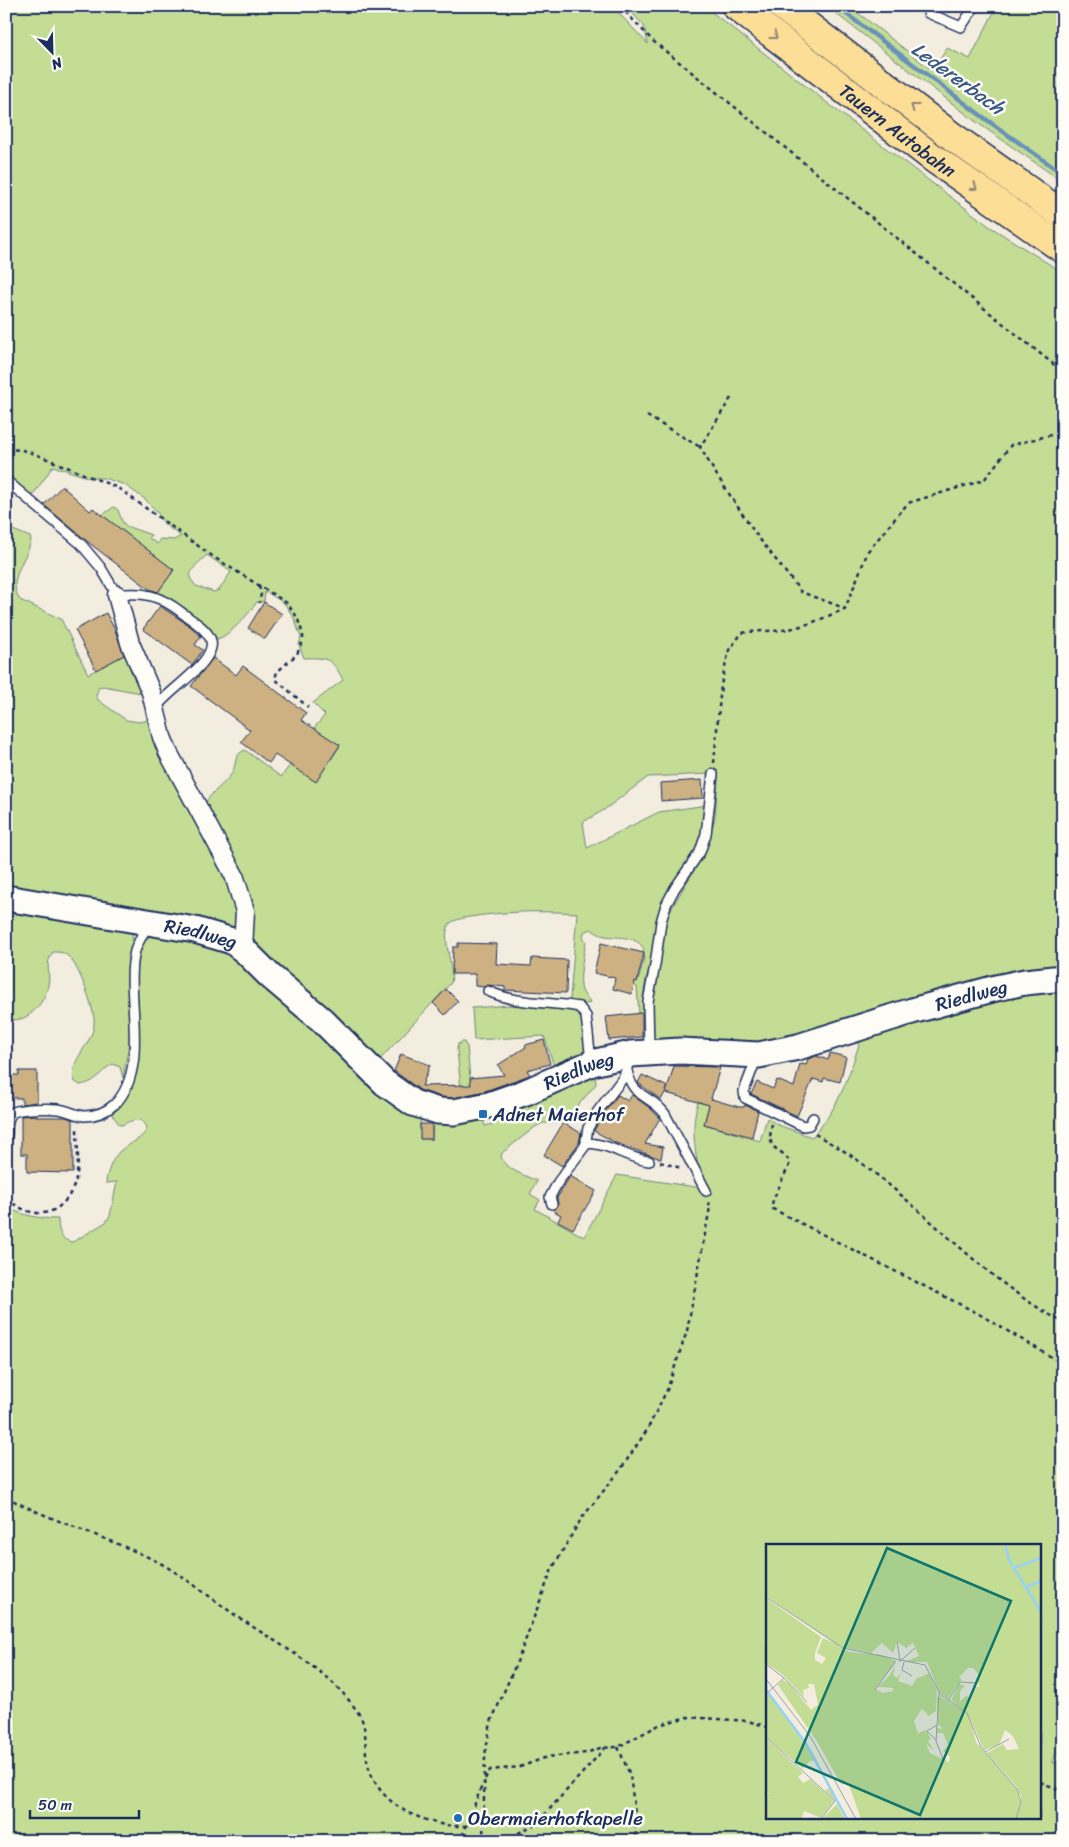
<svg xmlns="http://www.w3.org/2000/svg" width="1069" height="1847" font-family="Sriracha,sans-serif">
<rect width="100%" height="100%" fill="#f3ede0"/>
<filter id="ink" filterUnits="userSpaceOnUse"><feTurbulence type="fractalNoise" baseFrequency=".02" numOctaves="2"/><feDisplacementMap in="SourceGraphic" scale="10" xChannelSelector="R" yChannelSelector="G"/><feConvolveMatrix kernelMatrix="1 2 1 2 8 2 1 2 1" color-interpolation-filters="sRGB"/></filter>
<g filter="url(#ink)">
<path fill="#c4dd94" stroke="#708679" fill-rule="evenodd" d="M6,6H612L648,44L644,26L626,6H704L858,127L989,226L1063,273V974L771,1049L654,1047L652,995L667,916L706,850L715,817L718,775L709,774L648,777L604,810L583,822L587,848L659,812L707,805L702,835L694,854L664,900L657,918L656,941L653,958L646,979L643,997L644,1013L639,1014L637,987L634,985L635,981H638C640,973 644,963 644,954C644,935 617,938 605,936C599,935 595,932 591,929L584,932L583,937L586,941C584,954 577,981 583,993C586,997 589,998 590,1003L581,1005L571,1003L570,999L577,913C545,911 515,911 484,915C472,917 460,917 450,923C440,937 455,966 451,983L374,1066L258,958L205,804C211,791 225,785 232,773C237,764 233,755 245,750L281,777L290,765L316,781L340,746L314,728L325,715L313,703L343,680C333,659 327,657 304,658L299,645L301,637L294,618L284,603L265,591L264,602L259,601L256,603C249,614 231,634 218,639L158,592L174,570L102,515L114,507L118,510L122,521L126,526L151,535L149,538L157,544L160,539L174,540L181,536L165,525L157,512L146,500L125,485L104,478H90L53,466L31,498L6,484ZM207,555L231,572L219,590L214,592L196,586L190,578C190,568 200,562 207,555Z
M826,6H849L933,71L947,48L970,59L997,6H1063V182L975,121Z
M6,527L30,537L31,540C29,556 5,581 20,600L61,619L88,674L128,653L144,691L141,693L103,686L99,687L96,695L98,700L126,720L139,722L154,719L237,895V932L6,895Z
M6,902L132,930L133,934L129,958V979L130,1038L123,1078L120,1067L113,1064C99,1071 99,1082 80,1085L74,1081C69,1058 92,1046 94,1024C96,1011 78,964 68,956C63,952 59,952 53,952C44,964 51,972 48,986C45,1003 24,1028 6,1017Z
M152,935L209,937L423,1113L420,1124L421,1139H432L433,1116L481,1112L485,1126L507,1120L512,1115L524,1100L594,1068L596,1084L563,1123H543L535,1127L502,1153C497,1167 527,1176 537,1181L530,1194L540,1200L535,1209L584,1237L617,1175L702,1188C697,1160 689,1131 698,1102L709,1105L704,1124L760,1141L767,1118L778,1125L812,1137C842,1104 849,1074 863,1033L1063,984V1753L1056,1752L1053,1763L1063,1761V1841H6V1208C24,1215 39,1219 58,1219C58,1229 60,1241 73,1242L106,1222L110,1216L117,1182L106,1183C107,1172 112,1159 120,1151C129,1143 143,1140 147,1128C142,1115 132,1120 122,1125L119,1124L111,1113C145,1088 139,1026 137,988C137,976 136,953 143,943C145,940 149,937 152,935ZM768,1546H1040V1818H768Z
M510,1005L574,1011C588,1018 587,1043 586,1056L556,1072L544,1036L474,1040L472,1008Z
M462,1042H464L467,1047L472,1099L462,1100L457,1049L458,1044Z"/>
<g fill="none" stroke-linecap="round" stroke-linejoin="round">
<path stroke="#6791bb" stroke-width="4.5" d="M836,6L987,120L1063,174"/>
</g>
<path fill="#cdb182" stroke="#1b2f5e" d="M62,486L90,511L93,508L174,570L158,592L149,589L88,542L44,505Z
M264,602L282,614L265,639L248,628Z
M160,606L190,626L201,636L195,645L203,650L192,665L143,629Z
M106,613L115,630L124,655L96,670L75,630Z
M213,658L236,675L243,666L306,713L301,720L340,745L316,782L275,755L269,763L241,742L250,730L191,686Z
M702,780L703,798L661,801L660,783Z
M458,943L497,944L496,964L531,966L532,958L567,960L566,993L505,990V987L488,985L484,987L475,986V974H452L453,947H458Z
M601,943L644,953L637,982L635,981L632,994L613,989L615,978L594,973Z
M446,989L458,1001L445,1015L433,1003Z
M642,1013V1037L609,1040L606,1017Z
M544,1040L550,1064L527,1070L530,1075L485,1091L453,1098L441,1097L420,1090L394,1071L401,1054L430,1065L422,1086L471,1085L470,1078L504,1075L498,1065L526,1047L525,1045Z
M830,1053L846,1057L840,1082L824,1078L823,1082L813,1079L797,1116L751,1094L757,1082L773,1089L777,1080L794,1087L800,1064L806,1065L808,1059L816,1056L828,1060Z
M674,1066L720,1067L711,1099L739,1107H744L745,1105L758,1111L752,1137L704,1124L709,1105L666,1093Z
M19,1071H37V1102L22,1104V1098H10V1075H19Z
M642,1075L668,1087L661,1100L638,1083Z
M618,1095L628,1101L632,1095L650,1108L660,1118L645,1144L663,1147L661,1159L616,1143L594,1131L603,1114Z
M37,1115V1117H66L73,1120V1173L27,1172V1154H21V1116Z
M563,1123L581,1133L579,1143L562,1166L544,1155Z
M420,1124H432V1139H420Z
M570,1176L596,1191L573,1229L558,1221L561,1215L554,1211L558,1205L557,1198Z"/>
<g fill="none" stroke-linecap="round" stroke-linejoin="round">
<g stroke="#1b2f5e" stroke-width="12">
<path id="lane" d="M928,13L961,27L975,6
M8,482L81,544L101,568L117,595C144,591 160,596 181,612C191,620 205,627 210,638C221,660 166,691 156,708
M488,991C518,1005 548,1001 579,1007L586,1016L591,1061
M649,1050L648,1002L655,965L661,922L666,905L675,888L700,852L706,834L713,774
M757,1057L744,1091L745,1098L803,1126L809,1125L813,1118
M627,1070C632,1099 651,1094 665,1114L706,1191
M7,1135C7,1128 7,1118 12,1113C18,1108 50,1108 58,1109C67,1110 75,1115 84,1116C96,1116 106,1112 115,1104C151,1067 124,994 135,951C138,941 144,932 149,923
M586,1143C609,1143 626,1158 649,1161
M552,1204L550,1197L558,1182L585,1146L588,1128L598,1111L623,1078L631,1057"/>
</g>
<g stroke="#1b2f5e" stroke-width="21">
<path id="street" d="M117,595L130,643L151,692L162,737L168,752L234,875L245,911L243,949"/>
</g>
<g stroke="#1b2f5e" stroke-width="29">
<g id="secondary">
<path id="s1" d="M6,898L195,930L232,941L245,951L270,976L322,1020L385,1083L413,1103L438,1111L454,1112L489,1105L526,1092L592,1063L631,1054L680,1051L759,1055L798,1047L912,1011L996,988L1025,982L1063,978"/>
</g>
</g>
<g stroke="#1b2f5e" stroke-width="31">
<g id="highway">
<path id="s2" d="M736,6L933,158L1063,249"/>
<path d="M782,6L953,137L1063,215"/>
</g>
</g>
<path stroke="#1b2f5e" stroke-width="2.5" stroke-dasharray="4 4" stroke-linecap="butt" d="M620,6L653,41L1063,372
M731,398L700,447L714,471L755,533L801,592L844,608
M647,416L700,447
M6,449L22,450L35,454L118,488L215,558L287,603L297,617L303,634V641L297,654L277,672L275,679L308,707
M259,586L261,594L259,603
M714,763L721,685L729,650L742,633C758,630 774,632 789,629C809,625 828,616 845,609L868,551L908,503L984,480L1011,445L1063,432
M772,1124C765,1155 781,1144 790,1163L773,1200L772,1205L773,1209L979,1314L1063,1364
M815,1134C830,1143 846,1151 860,1162C929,1213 986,1282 1063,1322
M660,1162L681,1168
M6,1200C16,1205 27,1213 38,1213C60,1215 75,1192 77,1173C79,1158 77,1141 77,1126
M6,1497C54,1522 107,1537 156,1561C184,1575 214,1601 241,1619C275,1642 313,1662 342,1692C350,1702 362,1714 364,1727C366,1735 365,1745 366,1753C369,1782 386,1802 411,1814C430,1822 445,1827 466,1826
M618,1747L630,1775L635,1814L636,1841
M485,1779L490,1770L520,1767L547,1757L568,1755L586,1753L600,1748L618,1747L659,1725L687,1717L748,1721L768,1727
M1040,1782L1063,1791
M6,1838L10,1841
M456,1841L463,1834L483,1783
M483,1841L485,1755L491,1722L519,1657L552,1569L581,1519L621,1469L647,1430L667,1390L687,1331L710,1207L709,1202
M504,1841L537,1823L605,1748"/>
<use href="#lane" stroke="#fdfcf7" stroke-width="9"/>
<use href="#street" stroke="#fdfcf7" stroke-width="18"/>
<use href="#secondary" stroke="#fdfcf7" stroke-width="25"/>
<use href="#highway" stroke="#fdde96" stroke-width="28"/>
</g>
<defs><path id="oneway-chevron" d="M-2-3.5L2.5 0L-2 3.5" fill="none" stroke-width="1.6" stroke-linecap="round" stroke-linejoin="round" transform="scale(1.25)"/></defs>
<g stroke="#8c867a">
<use href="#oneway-chevron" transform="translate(774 36) rotate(38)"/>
<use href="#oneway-chevron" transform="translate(914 107) rotate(-143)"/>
<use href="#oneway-chevron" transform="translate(974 187) rotate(35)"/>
</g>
</g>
<g fill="#1f6fb2" stroke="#fdfcf7" stroke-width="2">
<rect x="478" y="1109" width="10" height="10" rx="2.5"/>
<circle cx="458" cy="1818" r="5"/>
</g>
<g text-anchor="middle" stroke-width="5" stroke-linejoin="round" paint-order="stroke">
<g font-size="19" fill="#1b2f5e" stroke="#fdfcf7">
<text dy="7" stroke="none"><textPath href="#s2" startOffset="204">Tauern Autobahn</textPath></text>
<text dy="7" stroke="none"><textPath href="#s1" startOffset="198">Riedlweg</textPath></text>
<text dy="7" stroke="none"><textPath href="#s1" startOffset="1052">Riedlweg</textPath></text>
<text dy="7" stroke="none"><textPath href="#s1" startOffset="648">Riedlweg</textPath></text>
</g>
<g font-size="19" fill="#1b2f5e" stroke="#fdfcf7" text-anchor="start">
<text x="493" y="1121">Adnet Maierhof</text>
<text x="468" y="1825">Obermaierhofkapelle</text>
</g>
<g font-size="20" font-style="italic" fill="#3a5885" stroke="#fdfcf7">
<text transform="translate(958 78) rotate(36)" y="7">Ledererbach</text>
</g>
</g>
<g transform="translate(766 1544)">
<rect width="275" height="275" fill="#f3ede0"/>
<path d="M0,0H275V275H95L81,235L82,240H75L50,196L12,141L17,136L23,139L45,166L52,161L48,140H42L43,144L37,146L38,153L17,131L0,119V54L55,93L49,109V116L56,120L60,114L51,109L57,94L68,99L0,52ZM131,98L140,104L147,99L153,112L138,118H161L173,148L182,155L191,141L196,136L193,133L202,124H207L214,132L211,137L214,143L208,142L205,154L200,152L194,157V147L199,142L193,140L185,156L201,169L174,152L171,154L172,180L177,185L171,184V189H177L182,201L177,207L184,213L183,218L164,209L160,200L168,206L162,197L165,195L160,186L152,189L148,177L156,165L163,172L170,167L171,147L163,129L150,135L146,142L132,137L136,126L132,134L127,131L129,122L123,132L112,143L127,144V147L117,149L109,145L130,117L116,111L83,108L72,102L105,109L116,99L127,109ZM204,174L218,206L233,201L239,186L247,192L253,205L241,206L237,200L221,209L251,243L255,253V261L251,245L210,198ZM4,149L47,209L82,275L68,251L69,257L59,246L64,244L49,217H44L37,225L0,193V152ZM0,194L37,229L32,233L37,239L44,235L68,257L55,274L38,267L36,273L39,275H0V249L5,250L0,248ZM71,260L79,275H58L57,274Z" fill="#c4dd94" fill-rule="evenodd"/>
<path fill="none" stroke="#99d2f9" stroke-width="2.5" d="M239,0L243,16L275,68M248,24L275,14M260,43L275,37M0,146L39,198L81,275"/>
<path fill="none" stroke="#9da1ac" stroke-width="1" d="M0,53L77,104L159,121L174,150L201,169L215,203L251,245L255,258L250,275M131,98L134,116M133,118L149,104M138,118L136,126L146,132M0,120L18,134M0,135L44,192L90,275M109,146L130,117M173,149L170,197L177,215M0,150L18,134L41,158M182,157L194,138L209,139M0,193L69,257L55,275M170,196L161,187L171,181M219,208L243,195"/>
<path fill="#0f766e" fill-opacity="0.15" stroke="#0f766e" stroke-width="2.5" d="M121,4L245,57L154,271L30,218Z"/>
<rect width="275" height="275" fill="none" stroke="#1b2f5e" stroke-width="2.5"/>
</g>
<rect width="1069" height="1847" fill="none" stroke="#fdfcf7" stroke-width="25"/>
<rect x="12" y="12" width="1044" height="1822" fill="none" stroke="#1b2f5e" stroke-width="2" filter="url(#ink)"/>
<g transform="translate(52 52) rotate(157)" stroke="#fdfcf7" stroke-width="4" paint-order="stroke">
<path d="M0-4L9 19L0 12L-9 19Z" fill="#1b2f5e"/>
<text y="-8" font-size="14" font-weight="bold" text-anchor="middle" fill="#1b2f5e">N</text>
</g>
<path d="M30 1810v8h109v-8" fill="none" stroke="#1b2f5e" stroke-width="2.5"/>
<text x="38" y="1810" font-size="15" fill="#1b2f5e" stroke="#fdfcf7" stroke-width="4" paint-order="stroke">50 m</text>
</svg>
